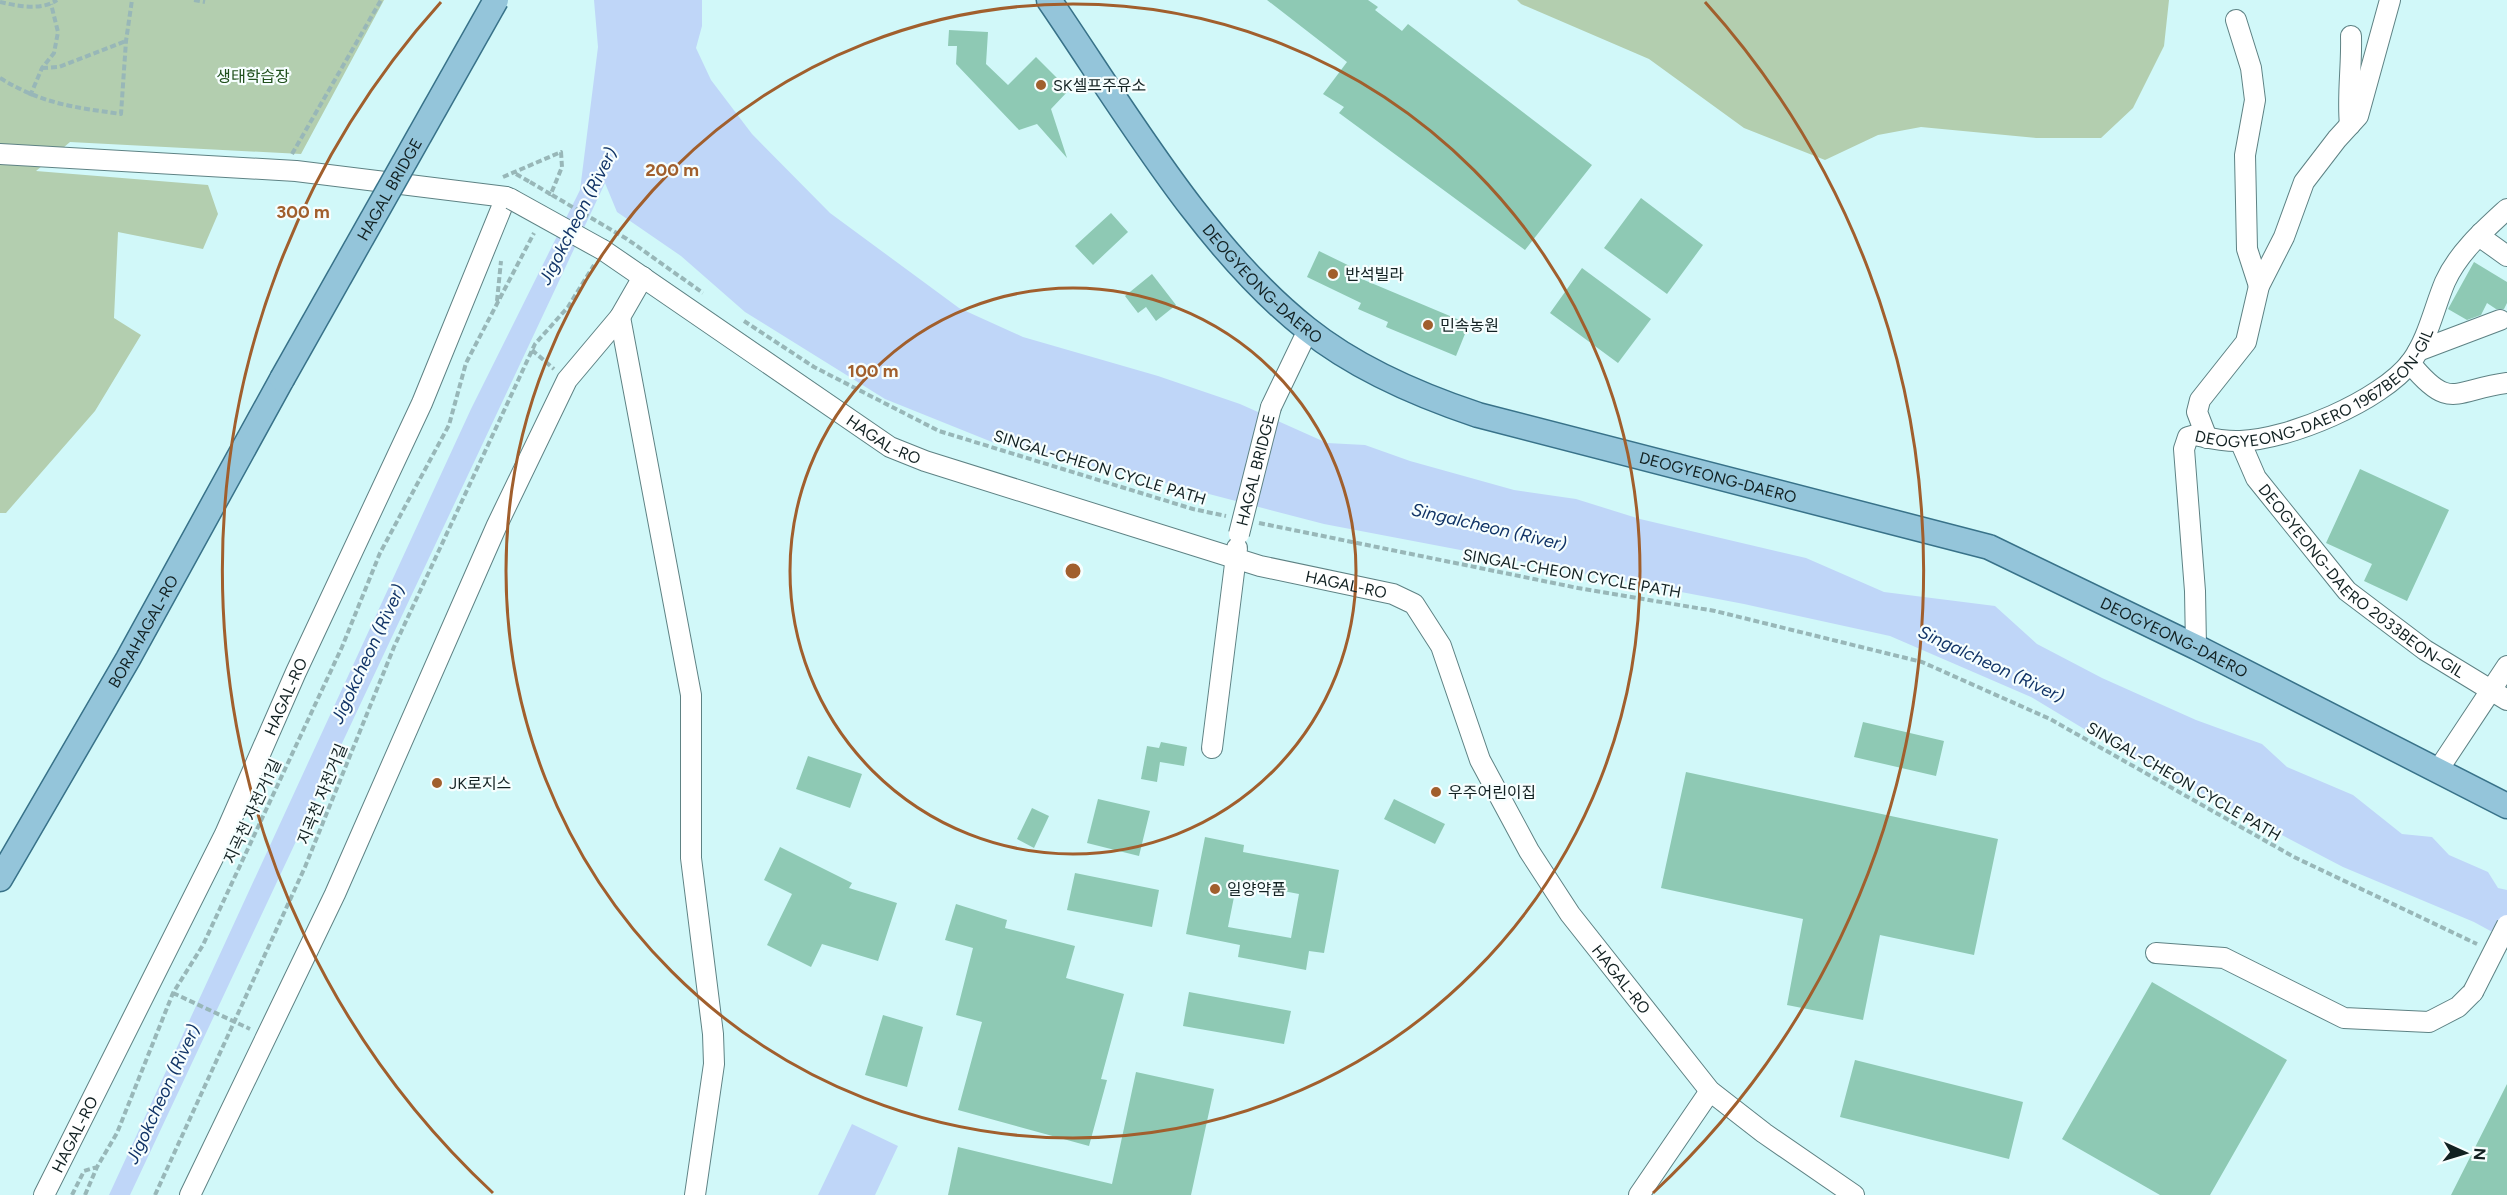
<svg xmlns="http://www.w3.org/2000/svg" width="2507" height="1195" font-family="Figtree,'Noto Sans KR',sans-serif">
<rect width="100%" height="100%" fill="#d1f8f9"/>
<path fill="#b3ceaf" d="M0,0H384L301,154L70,142L36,171L208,185L218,214L203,249L118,232L114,318L141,335L95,411L6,513H0Z
M1517,0H2169L2164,46L2133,108L2101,138H2036L1921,127L1878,135L1825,160L1744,128L1649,59L1521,4Z"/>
<path fill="#bfd6f8" d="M594,0H702V26L696,48L711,80L752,134L830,213L959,308L1023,337L1158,376L1240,404L1327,443L1365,445L1410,461L1514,490L1576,499L1640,519L1806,558L1884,592L1995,606L2037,644L2102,678L2196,720L2262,744L2287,767L2353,795L2402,834L2432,837L2449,855L2488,872L2498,888L2507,890V940L2474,922L2343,867L2114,747L2031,697L1890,636L1744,604L1324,524L1186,488L992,442L885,399L745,312L681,256L617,212L605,183L130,1195H109L471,409L580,190L598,47Z
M852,1124L898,1146L875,1195H818Z"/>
<path fill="#8ec9b4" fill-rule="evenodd" d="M1267,0H1368L1378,7L1375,10L1402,31L1408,24L1592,165L1525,250L1339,113L1344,107L1323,94L1347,62Z
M949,30L988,32L986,64L1008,85L1036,57L1069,90L1051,109L1067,158L1037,124L1019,130L956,64L957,46H948Z
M1641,198L1703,245L1667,294L1604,248Z
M1111,213L1128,232L1093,265L1075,246Z
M1319,251L1360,271L1357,277L1469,324L1456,356L1386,327L1388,322L1358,309L1361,303L1307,277Z
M2474,262L2507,282V303L2504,309H2496L2487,303L2481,315L2467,320L2448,309Z
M1582,268L1651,319L1618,363L1550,313Z
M1152,274L1176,305L1156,321L1146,307L1138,313L1125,296Z
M2360,469L2449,510L2407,601L2364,581L2372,564L2326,543Z
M1863,722L1944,741L1936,776L1854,757Z
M1161,742L1187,747L1184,766L1160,762L1157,782L1141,779L1147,746L1159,748Z
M808,756L862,774L850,808L796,789Z
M1686,772L1998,839L1974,955L1880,935L1863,1020L1787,1005L1803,919L1661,888Z
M1098,799L1150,811L1139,856L1087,843Z
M1394,799L1445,824L1435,844L1384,819Z
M1032,808L1049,816L1034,848L1017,839Z
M1205,837L1244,845L1243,852L1339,870L1324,953L1309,951L1306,970L1238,957L1240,945L1186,934ZM1237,882L1299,894L1291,938L1228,927Z
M780,847L852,883L849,888L897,903L878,961L822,944L811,967L767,945L792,894L764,880Z
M1075,873L1159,890L1152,927L1067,910Z
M956,904L1007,920L1005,928L1075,946L1066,978L1124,994L1101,1079L1107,1080L1089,1146L958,1110L982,1022L956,1015L973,948L945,940Z
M2152,982L2287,1060L2210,1195H2160L2062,1139Z
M1189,992L1291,1011L1284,1044L1183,1026Z
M883,1015L923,1027L907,1087L865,1075Z
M1855,1060L2023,1102L2009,1159L1840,1117Z
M1136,1072L1214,1089L1191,1195H948L958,1147L1112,1184Z
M2507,1084V1195H2451Z"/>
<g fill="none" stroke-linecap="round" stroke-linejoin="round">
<g stroke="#5e8284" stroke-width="22">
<g id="minor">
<path d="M2236,20L2251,68L2255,100L2245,155L2247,249L2259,286"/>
<path d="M2350,125C2347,96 2352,66 2351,36"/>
<path d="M0,154L296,171L506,197"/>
<path d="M2481,233L2486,241L2507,256"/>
<path id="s1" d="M603,250L890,447L925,461L1260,566L1393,594L1414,604L1441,646L1480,760L1529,851L1570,914L1710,1091L1764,1133L1854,1195"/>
<path d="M620,317L691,695V858L713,1034L714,1064L695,1195"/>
<path d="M2418,351L2500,320"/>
<path d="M2410,363C2450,412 2454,390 2507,383"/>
<path d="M1271,407L1308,330"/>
<path d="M2207,438L2197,412L2200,400L2246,342L2259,286L2284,237L2304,182L2337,139L2358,116L2390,0"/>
<path id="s2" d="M2240,441L2256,478L2347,591L2425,650L2507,700"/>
<path id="s3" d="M2196,647L2195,591L2184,449L2188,437L2195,435C2209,438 2225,442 2240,441C2288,440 2381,401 2411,362C2428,339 2434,308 2445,282C2458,253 2484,230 2507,209"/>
<path d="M1212,748L1237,548"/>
<path d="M2438,770L2507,666"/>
<path d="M2156,953L2224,958L2344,1018L2429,1022L2458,1007L2473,992"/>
<path id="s4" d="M44,1195L225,834L296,672L422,403L506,197L511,199"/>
<path d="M190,1195L335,894L497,525L567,380L620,317L643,277"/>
<path d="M1639,1195L1710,1091"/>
</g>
</g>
<g stroke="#387289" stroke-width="27">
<g id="major">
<path id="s5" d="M1049,0C1123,108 1204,248 1307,329C1357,369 1418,395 1478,415L1989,547L2196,647L2507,806"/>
<path id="s6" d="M0,879L128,659L282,379"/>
</g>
</g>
<path stroke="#98b7b8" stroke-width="4" stroke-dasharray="6 3" stroke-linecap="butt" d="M194,0L205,2
M0,2C18,6 41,11 57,0
M42,68L59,67L126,41
M0,78C43,104 72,107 121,114L126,41L132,0
M30,96L42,68L54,53L58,32L51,4
M292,154L381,0
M516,174L530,182
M503,177L561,152L562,167L550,196
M552,195L627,239L703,293
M497,301L501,261
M744,321L814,367L939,431L1193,509L1226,516
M532,350L554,369
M1259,523L1578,588L1715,611L1922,662L2050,719L2294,857L2477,944
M173,993L250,1029
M72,1195L84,1171L97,1167
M85,1195L97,1167L117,1133L173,993L203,945L342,647L380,553L449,425L466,363L534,233
M155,1195L305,867L394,647L535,344L568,307L594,265"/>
<use href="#minor" stroke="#fff" stroke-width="20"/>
<use href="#major" stroke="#94c5da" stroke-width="24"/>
<g stroke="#5e8284" stroke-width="22" stroke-linecap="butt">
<g id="minor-bridge">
<path d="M511,199L603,250"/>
<path id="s7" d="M1239,534L1271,407"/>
<path d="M2473,992L2507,925"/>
</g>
</g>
<g stroke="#387289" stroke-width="27" stroke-linecap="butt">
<g id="major-bridge">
<path id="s8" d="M282,379L496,0"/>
</g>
</g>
<path stroke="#98b7b8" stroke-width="4" stroke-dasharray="6 3" stroke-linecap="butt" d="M530,182L552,195"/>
<use href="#minor-bridge" stroke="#fff" stroke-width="20"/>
<use href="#major-bridge" stroke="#94c5da" stroke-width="24"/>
</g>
<g fill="none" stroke="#a15f2d" stroke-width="3">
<circle cx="1073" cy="571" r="283"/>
<circle cx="1073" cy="571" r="567"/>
<path d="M493 1193A850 850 0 0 1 441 2M1705 2A850 850 0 0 1 1653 1193"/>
</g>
<g fill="#a15f2d" stroke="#f6fefe" stroke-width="2">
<circle cx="1041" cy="85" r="6"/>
<circle cx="1333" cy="274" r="6"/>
<circle cx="1428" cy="325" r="6"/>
<circle cx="437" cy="783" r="6"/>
<circle cx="1436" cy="792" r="6"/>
<circle cx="1215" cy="889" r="6"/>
</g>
<g text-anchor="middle" stroke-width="4.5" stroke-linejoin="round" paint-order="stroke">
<g font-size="16" fill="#21511d" stroke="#f6fefe">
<text x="253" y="82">생태학습장</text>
</g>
<g font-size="16" fill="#122122" stroke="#f6fefe" text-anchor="start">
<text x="1053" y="91">SK셀프주유소</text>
<text x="1345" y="280">반석빌라</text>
<text x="1440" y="331">민속농원</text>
<text x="449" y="789">JK로지스</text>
<text x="1448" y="798">우주어린이집</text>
<text x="1227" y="895">일양약품</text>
</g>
<g font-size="16" fill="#122122" stroke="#f6fefe">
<text dy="6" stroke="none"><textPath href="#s8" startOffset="218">HAGAL BRIDGE</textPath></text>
<text dy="6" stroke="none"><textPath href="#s5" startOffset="356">DEOGYEONG-DAERO</textPath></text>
<text dy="6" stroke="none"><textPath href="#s3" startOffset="356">DEOGYEONG-DAERO 1967BEON-GIL</textPath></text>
<text dy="6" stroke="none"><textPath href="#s1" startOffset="339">HAGAL-RO</textPath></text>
<text transform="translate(1100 467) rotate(17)" y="6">SINGAL-CHEON CYCLE PATH</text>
<text dy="6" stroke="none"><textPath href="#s7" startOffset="66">HAGAL BRIDGE</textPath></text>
<text dy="6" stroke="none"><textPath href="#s5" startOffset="860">DEOGYEONG-DAERO</textPath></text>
<text transform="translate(1572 573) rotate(10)" y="6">SINGAL-CHEON CYCLE PATH</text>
<text dy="6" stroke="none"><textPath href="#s2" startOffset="189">DEOGYEONG-DAERO 2033BEON-GIL</textPath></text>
<text dy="6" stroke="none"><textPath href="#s1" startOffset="825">HAGAL-RO</textPath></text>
<text dy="6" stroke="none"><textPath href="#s6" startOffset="286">BORAHAGAL-RO</textPath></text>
<text dy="6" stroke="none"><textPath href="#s5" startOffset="1346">DEOGYEONG-DAERO</textPath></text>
<text dy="6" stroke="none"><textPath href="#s4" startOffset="554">HAGAL-RO</textPath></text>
<text transform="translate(2184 781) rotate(30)" y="6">SINGAL-CHEON CYCLE PATH</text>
<text transform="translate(322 794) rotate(-68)" y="6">지곡천 자전거길</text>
<text transform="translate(252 811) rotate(-65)" y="6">지곡천 자전거1길</text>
<text dy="6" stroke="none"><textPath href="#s1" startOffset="1328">HAGAL-RO</textPath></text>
<text dy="6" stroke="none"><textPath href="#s4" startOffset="68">HAGAL-RO</textPath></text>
</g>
<g font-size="18" font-style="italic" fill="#113467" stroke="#f6fefe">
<text transform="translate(578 216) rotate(-63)" y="6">Jigokcheon (River)</text>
<text transform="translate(1489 527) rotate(13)" y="6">Singalcheon (River)</text>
<text transform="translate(368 654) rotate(-65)" y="6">Jigokcheon (River)</text>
<text transform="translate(1991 664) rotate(25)" y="6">Singalcheon (River)</text>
<text transform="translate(163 1094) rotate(-65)" y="6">Jigokcheon (River)</text>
</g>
</g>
<circle cx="1073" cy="571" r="9" fill="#a15f2d" stroke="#f6fefe" stroke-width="3"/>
<g font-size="18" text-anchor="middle" font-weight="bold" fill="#a15f2d" stroke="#f6fefe" stroke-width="4.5" stroke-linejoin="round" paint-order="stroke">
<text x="672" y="176">200 m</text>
<text x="303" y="218">300 m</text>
<text x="873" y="377">100 m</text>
</g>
<g transform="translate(2465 1153) rotate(94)" stroke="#f6fefe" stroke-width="4.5" paint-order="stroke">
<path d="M0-4.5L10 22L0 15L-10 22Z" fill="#122122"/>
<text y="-9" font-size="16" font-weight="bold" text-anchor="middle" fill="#122122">N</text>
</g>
</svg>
